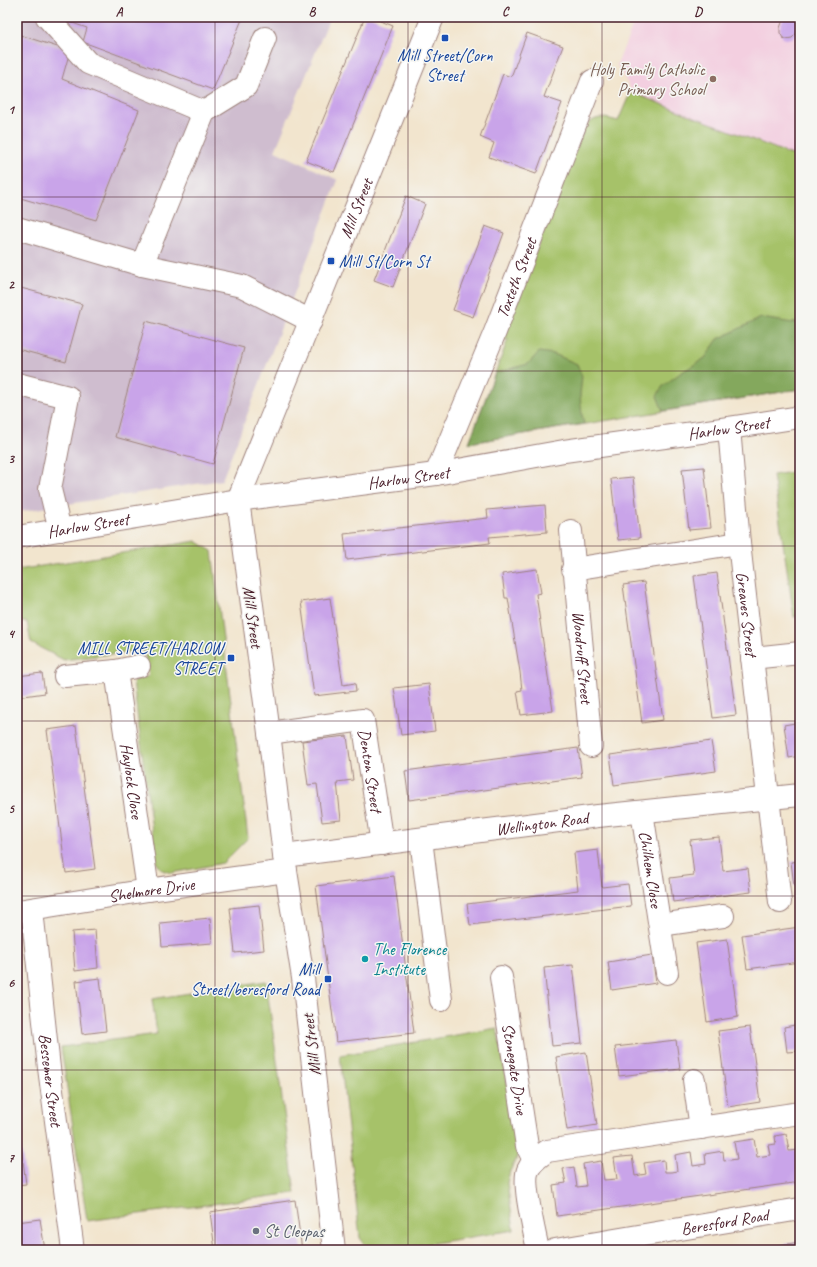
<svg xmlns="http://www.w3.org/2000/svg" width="817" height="1267" font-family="Caveat,sans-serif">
<rect width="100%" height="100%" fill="#f6f6f2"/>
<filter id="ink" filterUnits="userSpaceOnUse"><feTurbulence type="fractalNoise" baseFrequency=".025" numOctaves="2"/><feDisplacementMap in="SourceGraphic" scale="8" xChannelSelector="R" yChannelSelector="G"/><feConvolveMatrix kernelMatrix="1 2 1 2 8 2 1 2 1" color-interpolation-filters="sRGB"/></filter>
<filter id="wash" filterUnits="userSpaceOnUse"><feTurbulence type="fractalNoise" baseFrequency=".012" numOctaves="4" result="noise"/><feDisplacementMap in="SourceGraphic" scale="16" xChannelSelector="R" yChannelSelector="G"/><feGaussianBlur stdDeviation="0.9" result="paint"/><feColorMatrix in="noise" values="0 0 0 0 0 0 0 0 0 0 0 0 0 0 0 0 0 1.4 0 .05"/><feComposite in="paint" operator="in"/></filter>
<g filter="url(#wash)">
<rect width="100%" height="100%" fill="#f2e5ce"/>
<path fill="#f3cfe0" d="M636,17H800V158L633,93L617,65Z"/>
<path fill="#cfbdcf" d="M17,17H330L275,151L338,180L222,480L17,512Z"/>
<path fill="#a6c269" stroke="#78704a" d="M633,93L800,158V389L469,443L508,339L501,340L584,129C594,115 603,117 618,121L628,98Z
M800,471V616L794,617L773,475Z
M196,541L212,551L248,838L223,863L172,873L162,870L156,862L133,681L149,676L144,650L64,660L31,643L27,622H17V570Z
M266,981L295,1193L87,1221L61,1047L157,1034L152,999Z
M497,1028L520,1153L510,1171L507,1183L514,1230L392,1250C374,1250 371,1253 360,1238L340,1055Z"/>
<path fill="#84a85d" stroke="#676444" d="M761,318L793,323L800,322V389L663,411L657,396L663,386L679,374L705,358L718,339Z
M539,352L554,354L577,364L582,376L580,395L582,414L584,424L469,443L495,373L528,364Z"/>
<g id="blocks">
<path fill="#c9a4e9" d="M55,17H243L213,90L83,42L87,28Z
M365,17H371L393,26L334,172L306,161Z
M784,17H800V25L796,34L792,38L786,39L783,38L780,33V28Z
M527,33L563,46L544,97L562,103L536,174L489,157L494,143L480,137L503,74L511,77Z
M17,34L70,51L62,79L139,110L96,220L17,197Z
M406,196L425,204L393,287L374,280Z
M485,226L504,233L473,317L453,310Z
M17,287L82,304L66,362L17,349Z
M146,321L244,348L213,464L115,437Z
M704,467L711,528L689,530L682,469Z
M633,477L640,538L618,540L611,479Z
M545,505L547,532L489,537L490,543L347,560L344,534L488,518L487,510Z
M537,569L541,593L536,594L553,711L521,715L517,691L522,690L520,672L508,598H505L502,574Z
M717,573L736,715L713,718L694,576Z
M644,582L663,720L642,723L623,585Z
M330,598L343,685L355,683L356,691L314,696L301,602Z
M42,673L45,693L17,697V676Z
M429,684L435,731L401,735L394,688Z
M800,722V756L789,758L784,725Z
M76,726L95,869L66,873L47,730Z
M347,736L353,780L337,782L341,820L322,822L317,784L308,785L302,741Z
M711,741L716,771L614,785L610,755Z
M578,748L582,777L409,800L405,771Z
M719,837L723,871L748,868L751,892L673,902L670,878L694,875L690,840Z
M598,850L602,887L628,884L631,906L470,925L467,904L578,890L574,853Z
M800,861V885L794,886L791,862Z
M394,876L414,1033L336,1042L316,886Z
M259,905L264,950L235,953L230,908Z
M210,918L212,943L162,947L160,923Z
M800,927V962L747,969L742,935Z
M95,930L98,968L75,971L72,932Z
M727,939L738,1017L707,1022L696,943Z
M652,955L656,983L612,990L608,962Z
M573,965L582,1043L552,1046L544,968Z
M100,978L106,1031L82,1034L76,981Z
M800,1024V1051L787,1052L784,1027Z
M750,1027L760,1102L728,1107L718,1031Z
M676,1040L680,1069L619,1076L615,1047Z
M586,1052L597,1125L567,1130L556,1057Z
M786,1134L789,1151L800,1150V1182L557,1216L553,1185L566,1183L563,1169L574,1167L577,1187L586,1186L583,1164L601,1161L604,1180L617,1179L614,1158L622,1157L632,1156L635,1176L646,1174L644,1163L664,1160L665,1172H671L677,1171L675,1155L691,1152L693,1166L706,1164L705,1154L723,1151L724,1161L737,1159L734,1142L754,1139L757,1157L770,1155L768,1145L776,1144L775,1136Z
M21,1146L26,1184L17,1185V1147Z
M295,1200L302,1250H215L210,1212Z
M40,1219L45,1250H18L17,1222Z
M800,1242V1250H756V1249Z"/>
</g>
</g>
<g filter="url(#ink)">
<use href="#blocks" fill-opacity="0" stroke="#9e827c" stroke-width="1"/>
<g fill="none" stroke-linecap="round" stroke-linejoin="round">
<g stroke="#9e827c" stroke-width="24">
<g id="minor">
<path d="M47,17L88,63L204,112"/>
<path d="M17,228L142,265L242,286L311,321"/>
<path d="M142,265L204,112L246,86L265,38"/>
<path d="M17,384L68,397L50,489L60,530"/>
<path id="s1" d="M729,428L739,543L780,902"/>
<path id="s2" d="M436,474L495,332L592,81"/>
<path id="s3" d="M571,531L591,746"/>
<path id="s4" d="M17,537L238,500L436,474L564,451L729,428L800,417"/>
<path d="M573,569L739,543"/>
<path d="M752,658L800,653"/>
<path id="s5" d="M116,671L148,890"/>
<path d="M65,676L116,671L139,666"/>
<path id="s6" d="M269,733L363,720L382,844"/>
<path id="s7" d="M642,812L667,973"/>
<path d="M421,839L441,1000"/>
<path id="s8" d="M284,856L598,816L800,795"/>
<path id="s9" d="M32,910L49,1068L73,1250"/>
<path id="s10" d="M18,911L148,890L286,871"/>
<path d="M660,925L723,916"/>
<path id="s11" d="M501,977L527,1146L534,1160"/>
<path d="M694,1080L701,1128"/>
<path id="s12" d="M334,1250L303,978L286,871L269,733L238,500L433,17"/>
<path d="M538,1250C535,1234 522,1183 528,1170C532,1161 539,1157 547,1151L800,1113"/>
<path id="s13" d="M555,1250L800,1209"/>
</g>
</g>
<use href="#minor" stroke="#fff" stroke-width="22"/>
</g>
</g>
<path fill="none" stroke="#4a1f2b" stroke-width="1" stroke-opacity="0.55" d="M215,17V1250M408,17V1250M602,17V1250M17,197H800M17,371H800M17,546H800M17,721H800M17,896H800M17,1070H800"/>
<g fill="#1a4fb4" stroke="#f6f6f2" stroke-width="1.5">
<rect x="441" y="34" width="8" height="8" rx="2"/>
<rect x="327" y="257" width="8" height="8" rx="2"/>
<rect x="227" y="654" width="8" height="8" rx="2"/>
<rect x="324" y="975" width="8" height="8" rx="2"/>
</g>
<circle fill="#8d6e63" stroke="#f6f6f2" stroke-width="1.5" cx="713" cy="79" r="4"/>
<circle fill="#0f9aa8" stroke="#f6f6f2" stroke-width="1.5" cx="365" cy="959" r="4"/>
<circle fill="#6b7280" stroke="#f6f6f2" stroke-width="1.5" cx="256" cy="1231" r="4"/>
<g text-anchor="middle" stroke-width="3" stroke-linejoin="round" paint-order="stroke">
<g font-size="17" fill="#164399" stroke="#f6f6f2" text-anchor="end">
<text x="445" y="61" text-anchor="middle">Mill Street/Corn<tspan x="445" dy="20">Street</tspan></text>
<text x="339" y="267" text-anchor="start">Mill St/Corn St</text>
<text x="223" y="654">MILL STREET/HARLOW<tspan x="223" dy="20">STREET</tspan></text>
<text x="320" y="975">Mill<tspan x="320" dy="20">Street/beresford Road</tspan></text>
</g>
<g font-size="17" fill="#785e54" stroke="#f6f6f2" text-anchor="end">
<text x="705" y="75">Holy Family Catholic<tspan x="705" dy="20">Primary School</tspan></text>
</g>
<g font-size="17" fill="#4a1f2b" stroke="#f6f6f2">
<text dy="6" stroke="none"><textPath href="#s12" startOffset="1071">Mill Street</textPath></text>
<text dy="6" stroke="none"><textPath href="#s2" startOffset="212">Toxteth Street</textPath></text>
<text dy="6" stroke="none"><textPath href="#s4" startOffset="720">Harlow Street</textPath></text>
<text dy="6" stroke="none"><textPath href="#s4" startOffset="396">Harlow Street</textPath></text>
<text dy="6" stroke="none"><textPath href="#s4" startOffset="72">Harlow Street</textPath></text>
<text dy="6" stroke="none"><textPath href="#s1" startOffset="187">Greaves Street</textPath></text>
<text transform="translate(253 617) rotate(82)" y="6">Mill Street</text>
<text dy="6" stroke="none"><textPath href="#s3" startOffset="127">Woodruff Street</textPath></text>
<text dy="6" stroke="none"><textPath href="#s6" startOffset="146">Denton Street</textPath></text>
<text dy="6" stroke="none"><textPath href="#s5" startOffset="111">Haylock Close</textPath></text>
<text dy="6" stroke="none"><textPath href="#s8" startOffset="260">Wellington Road</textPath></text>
<text dy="6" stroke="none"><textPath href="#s7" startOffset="58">Chilhem Close</textPath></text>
<text dy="6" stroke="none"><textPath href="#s10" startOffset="135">Shelmore Drive</textPath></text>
<text transform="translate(311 1045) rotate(-97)" y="6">Mill Street</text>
<text dy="6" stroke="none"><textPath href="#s11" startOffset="93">Stonegate Drive</textPath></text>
<text dy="6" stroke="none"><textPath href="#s9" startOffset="171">Bessemer Street</textPath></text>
<text dy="6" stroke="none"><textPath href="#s13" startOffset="172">Beresford Road</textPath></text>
</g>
<g font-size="17" fill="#0d838f" stroke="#f6f6f2" text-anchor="start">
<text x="373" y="955">The Florence<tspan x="373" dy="20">Institute</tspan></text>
</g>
<g font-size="17" fill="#5b616d" stroke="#f6f6f2" text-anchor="start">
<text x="264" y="1237">St Cleopas</text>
</g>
</g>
<rect width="817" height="1267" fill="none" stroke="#f6f6f2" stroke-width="44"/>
<rect x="22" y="22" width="773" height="1223" fill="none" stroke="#4a1f2b" stroke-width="1.5"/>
<g font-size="13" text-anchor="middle" font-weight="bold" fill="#4a1f2b">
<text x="119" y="16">A</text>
<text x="312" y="16">B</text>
<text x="505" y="16">C</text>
<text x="698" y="16">D</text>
<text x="11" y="114">1</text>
<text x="11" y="289">2</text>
<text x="11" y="463">3</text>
<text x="11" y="638">4</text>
<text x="11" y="813">5</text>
<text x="11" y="987">6</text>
<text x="11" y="1162">7</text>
</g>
</svg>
